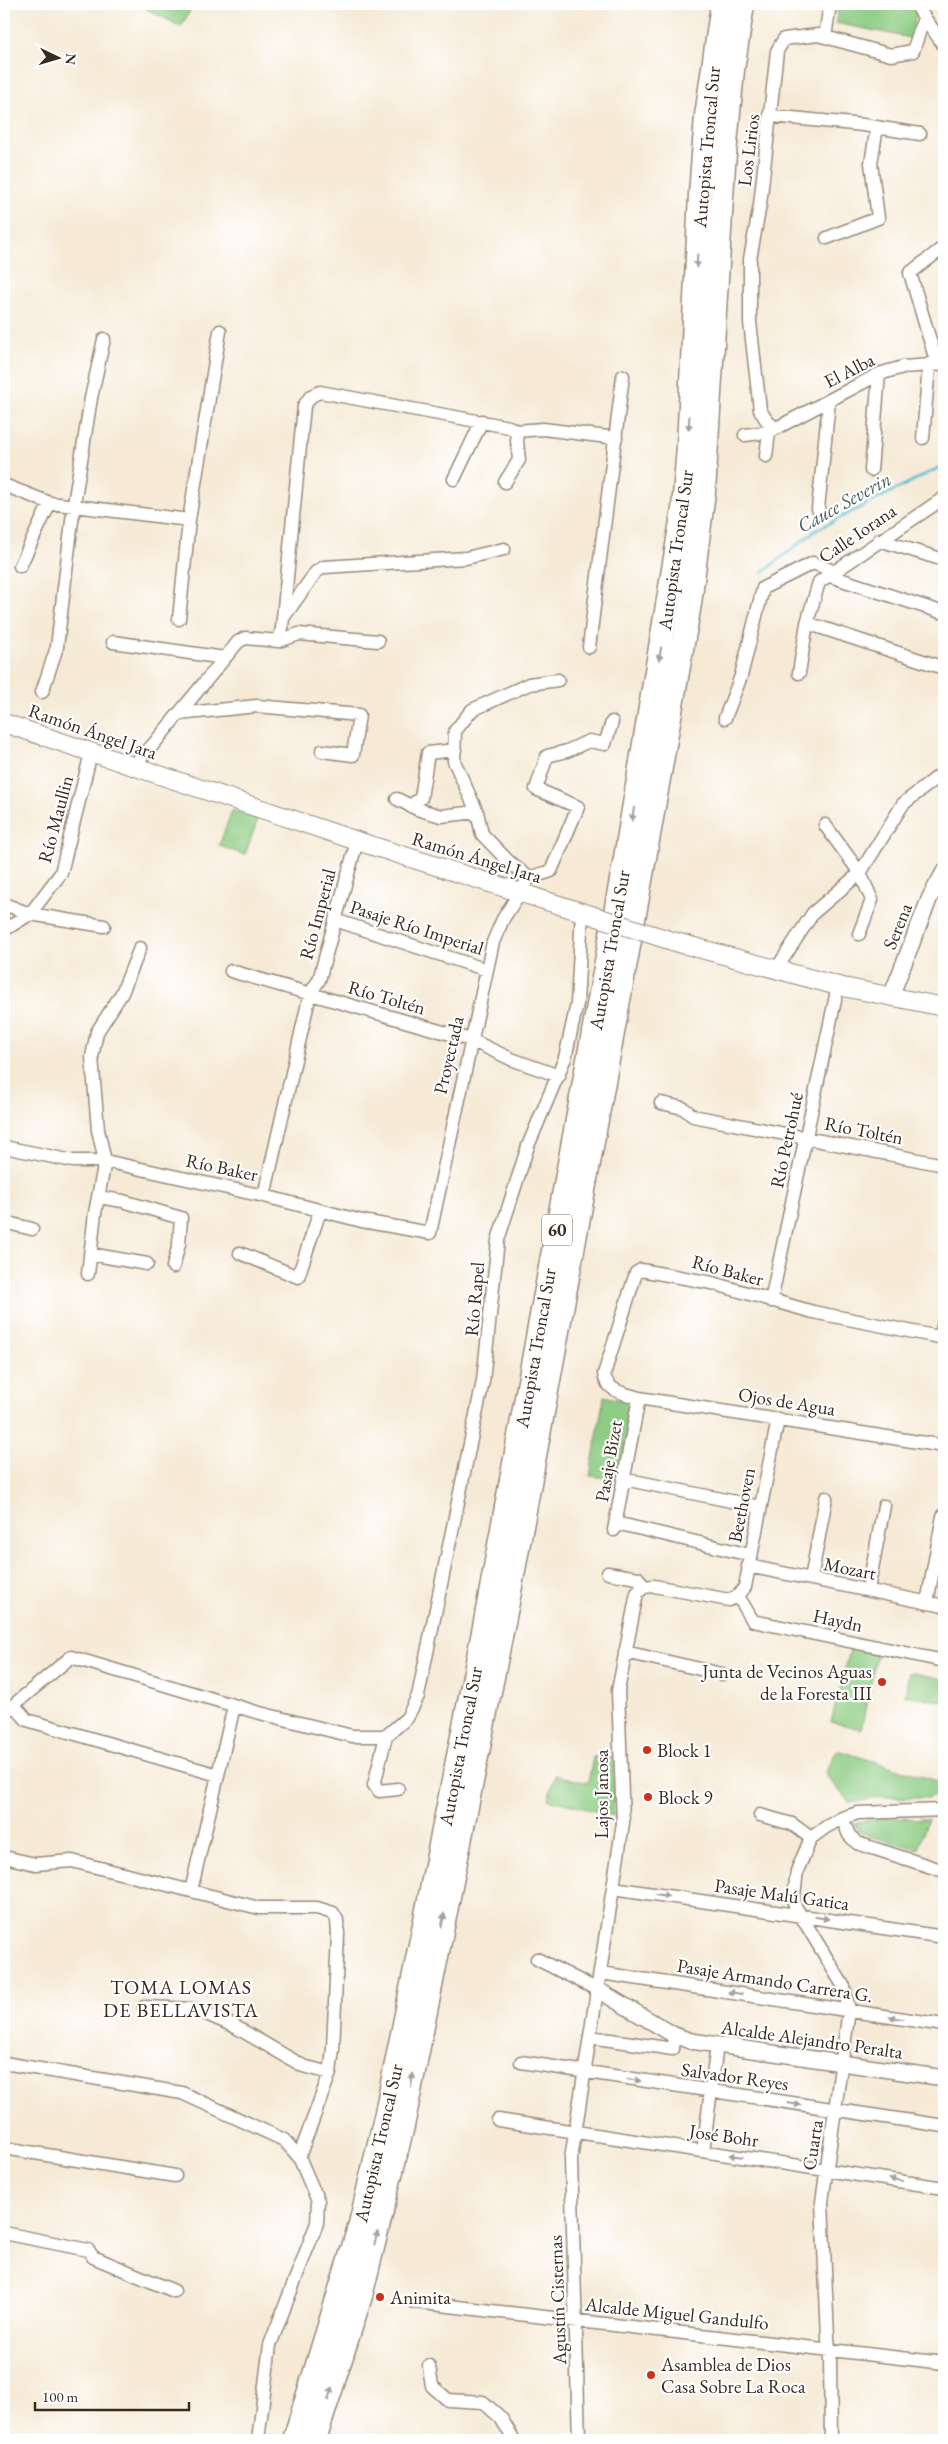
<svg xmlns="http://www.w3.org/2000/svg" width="948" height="2444" font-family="'EB Garamond',serif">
<rect width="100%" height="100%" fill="#fff"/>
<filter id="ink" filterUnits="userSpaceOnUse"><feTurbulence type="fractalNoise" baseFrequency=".02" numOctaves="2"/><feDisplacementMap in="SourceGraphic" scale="10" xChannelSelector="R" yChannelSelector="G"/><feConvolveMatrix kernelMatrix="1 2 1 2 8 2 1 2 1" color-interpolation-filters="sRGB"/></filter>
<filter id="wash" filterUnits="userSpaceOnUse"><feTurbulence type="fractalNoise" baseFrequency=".0096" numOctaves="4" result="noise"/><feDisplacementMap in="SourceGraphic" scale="20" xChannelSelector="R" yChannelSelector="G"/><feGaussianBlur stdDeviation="1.12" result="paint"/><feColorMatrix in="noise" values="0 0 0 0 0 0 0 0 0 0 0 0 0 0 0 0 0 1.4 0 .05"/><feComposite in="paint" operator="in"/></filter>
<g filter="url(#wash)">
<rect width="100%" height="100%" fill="#f6ead6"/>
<path fill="#8dcc83" stroke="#647b50" d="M150,4H181L191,9L181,27L147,9Z
M839,4H918L911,38L835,23Z
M232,810L258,819L245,855L219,846Z
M604,1396L632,1403L619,1479L590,1476Z
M851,1646L877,1655L861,1729L831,1722Z
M909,1672L944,1679V1702L905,1695Z
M837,1750L944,1783V1792L926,1798L882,1797L850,1803L825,1774Z
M593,1757H613L614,1816L548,1799L555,1775L588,1783Z
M874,1817L928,1819L918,1849L861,1834L854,1824Z"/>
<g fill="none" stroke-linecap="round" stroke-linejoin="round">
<path stroke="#57c0d3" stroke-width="3" d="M763,572L816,530L944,465"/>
</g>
</g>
<g filter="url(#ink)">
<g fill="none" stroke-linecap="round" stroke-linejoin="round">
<g stroke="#988a7a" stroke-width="15">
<path id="minor" d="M916,4C924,19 935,31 944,46
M825,37L830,4
M772,116L863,125L920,134
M827,238L878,218L871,163L877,127
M937,364L910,273L944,247
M775,428L767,421L760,410L750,322V259L760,205L777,51L784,39L818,35L891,55L913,51L924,18
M516,431L543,429L616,438
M745,435L769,432
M923,438L929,364
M766,456L769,432L879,374L903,367L944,364
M871,470L879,374
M454,479L482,421
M4,485L50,503L189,520
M818,509L829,402
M879,540L944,560
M20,566L50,503
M827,575L944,613
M283,618L316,572L324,567L466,558L504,549
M179,619L189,520L220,331
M807,623L944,668
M279,641L299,634L378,641
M113,642L225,658
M589,647L623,376
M799,673L807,623L819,582L944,498
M42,692L57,647L74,504L91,398L104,339
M178,714L257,706L359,715L353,755L322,751
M725,718L741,676L763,588L813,563L833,571
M132,767L152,746L238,642L245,638L279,641L282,628L304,406L311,396L320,392L509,427L516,431L519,460L505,482
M397,799L417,809L441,816L477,812
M410,806L421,798L428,753L455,750
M825,825L860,873L872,900L859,934
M529,878L551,871L578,807L536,789L547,756L567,751L589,741L605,744L612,722
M4,904L30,914L104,926
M335,920L487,970
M4,930L30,914L61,873L91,753
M777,968L813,913L860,873L903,804L944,772
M231,971L471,1040L511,1059L559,1076
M661,1103L683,1108L693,1116L944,1165
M4,1147L73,1161H105L264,1196L362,1221L430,1233L493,942L503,919L529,878L508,861L482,834L477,812L454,761L455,731L472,710L529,684L558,680
M264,1196L310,994L319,980L357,841
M98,1197L123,1201L181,1218L179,1244L173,1267
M4,1222L32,1229
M240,1253L298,1277L320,1211
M90,1254L147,1264
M88,1274L95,1213L105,1161L98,1130L92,1057L97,1032L122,993L140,948
M771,1301L838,986
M941,1337L944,1321
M944,1338L813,1312L712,1283L641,1270L636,1273L604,1374C607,1392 624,1393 639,1398L944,1446
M624,1479L760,1507
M616,1523L750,1555
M614,1530L639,1398
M748,1566L944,1606
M608,1573L638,1578L644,1587
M811,1579L826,1498
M868,1590L884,1506
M738,1596L753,1621L944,1661
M927,1603L943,1516
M625,1652L722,1674
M14,1705L27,1720L218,1775
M4,1713L71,1657L256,1712L352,1736H386L407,1718L418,1696L483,1381L498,1240L528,1146L565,1058L577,1004L582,912
M386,1736L374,1785L379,1791L398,1789
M760,1815L792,1824L811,1838
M842,1818L849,1835L857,1843L944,1871
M4,1857L35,1864L72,1861L259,1908H317L333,1913L337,1920L338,1934L333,2049L330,2073L299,2157
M613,1888L944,1937
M191,1891L234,1706
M537,1959L598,1990
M601,1973L944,2025
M144,2007L195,2009L234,2026L303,2066L330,2073
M590,2037L673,2049L674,2035
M521,2062L944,2126
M4,2063L182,2093L284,2140L299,2157L318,2201L317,2223L270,2345L258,2440
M498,2120L944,2188
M4,2148L175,2176
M703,2151L717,2045
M4,2233L88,2250L93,2257L174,2291
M414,2302L944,2363
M429,2366L432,2386L448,2400L483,2402L501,2418L514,2440
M579,2440L571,2159L623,1823L618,1691L637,1593L644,1587L654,1586L729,1600L738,1596L745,1587L778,1419
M831,2440L830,2358L828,2338L822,2202L849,2010L844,1987L795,1906L794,1896L797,1871L811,1838L826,1827L842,1818L858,1813L944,1810"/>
</g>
<g stroke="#988a7a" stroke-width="18">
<path id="tertiary" d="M891,996L930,897L944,872
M598,1990L674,2035L691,2041L944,2078"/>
</g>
<g stroke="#988a7a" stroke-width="20">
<path id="secondary" d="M4,723L357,841L591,915
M672,941L838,986L944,1007"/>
</g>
<g stroke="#988a7a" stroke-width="25">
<path id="motorway" d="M294,2440L360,2224L386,2113L484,1627L625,858L683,509L688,446L700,194L706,116L722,4
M315,2440L361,2296L403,2126L509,1597L638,897L690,604L704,492L724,165L733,70L743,4"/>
</g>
<use href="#minor" stroke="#fff" stroke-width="12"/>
<use href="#tertiary" stroke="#fff" stroke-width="15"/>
<use href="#secondary" stroke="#fff" stroke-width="18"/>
<use href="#motorway" stroke="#fff" stroke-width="22"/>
<g stroke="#988a7a" stroke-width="20" stroke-linecap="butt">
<path id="secondary-bridge" d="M591,915L672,941"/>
</g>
<use href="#secondary-bridge" stroke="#fff" stroke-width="18"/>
</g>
<defs><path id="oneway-solid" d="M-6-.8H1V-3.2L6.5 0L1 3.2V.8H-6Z" transform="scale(1.25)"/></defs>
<g fill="#a79f9a">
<use href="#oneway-solid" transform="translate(697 261) rotate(93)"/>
<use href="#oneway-solid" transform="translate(689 423) rotate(93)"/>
<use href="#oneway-solid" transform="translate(660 654) rotate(100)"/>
<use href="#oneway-solid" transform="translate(633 814) rotate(100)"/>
<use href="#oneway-solid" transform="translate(662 1895) rotate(8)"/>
<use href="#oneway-solid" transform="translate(822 1918) rotate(9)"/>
<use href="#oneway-solid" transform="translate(443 1920) rotate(-79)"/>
<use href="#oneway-solid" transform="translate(735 1993) rotate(-171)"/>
<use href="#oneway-solid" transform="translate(896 2018) rotate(-171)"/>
<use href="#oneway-solid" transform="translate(412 2080) rotate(-79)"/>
<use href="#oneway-solid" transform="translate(634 2080) rotate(8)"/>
<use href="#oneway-solid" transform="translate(794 2104) rotate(8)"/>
<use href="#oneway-solid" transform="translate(736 2156) rotate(-172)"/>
<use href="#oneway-solid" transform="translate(896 2180) rotate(-171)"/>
<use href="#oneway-solid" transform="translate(376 2238) rotate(-75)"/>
<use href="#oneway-solid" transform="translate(330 2394) rotate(-72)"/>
</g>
</g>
<g fill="#c8321e" stroke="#fff" stroke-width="2">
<circle cx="882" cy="1682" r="5"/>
<circle cx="647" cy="1750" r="5"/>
<circle cx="648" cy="1797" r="5"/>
<circle cx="380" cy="2297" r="5"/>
<circle cx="651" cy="2375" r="5"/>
</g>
<g text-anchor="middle" stroke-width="4.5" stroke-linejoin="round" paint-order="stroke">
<rect fill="#fff" stroke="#766a62" stroke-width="1" x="542" y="1214.5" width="30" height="31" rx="4"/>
<g font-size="18" font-weight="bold" fill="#3b2a1e">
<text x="557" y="1236">60</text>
</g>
<g font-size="19" fill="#3b2a1e" stroke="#fff">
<text transform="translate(706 147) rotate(-85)" y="7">Autopista Troncal Sur</text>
<text transform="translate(748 150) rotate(-83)" y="7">Los Lirios</text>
<text transform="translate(849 370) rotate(-27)" y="7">El Alba</text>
<text transform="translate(857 533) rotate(-34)" y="7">Calle Iorana</text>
<text transform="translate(675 550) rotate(-82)" y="7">Autopista Troncal Sur</text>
<text transform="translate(93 731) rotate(19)" y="7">Ramón Ángel Jara</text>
<text transform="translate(55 819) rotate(-75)" y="7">Río Maullin</text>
<text transform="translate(477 857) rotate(17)" y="7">Ramón Ángel Jara</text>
<text transform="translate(317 914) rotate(-75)" y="7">Río Imperial</text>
<text transform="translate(897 926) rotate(-68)" y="7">Serena</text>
<text transform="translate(417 927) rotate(18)" y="7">Pasaje Río Imperial</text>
<text transform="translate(609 950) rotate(-80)" y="7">Autopista Troncal Sur</text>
<text transform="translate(387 997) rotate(16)" y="7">Río Toltén</text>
<text transform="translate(448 1055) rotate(-77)" y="7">Proyectada</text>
<text transform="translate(864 1130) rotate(11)" y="7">Río Toltén</text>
<text transform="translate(786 1140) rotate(-78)" y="7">Río Petrohué</text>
<text transform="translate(222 1167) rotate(12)" y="7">Río Baker</text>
<text transform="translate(728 1270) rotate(15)" y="7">Río Baker</text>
<text transform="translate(474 1299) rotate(-85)" y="7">Río Rapel</text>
<text transform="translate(535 1348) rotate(-80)" y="7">Autopista Troncal Sur</text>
<text transform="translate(787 1401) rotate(9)" y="7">Ojos de Agua</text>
<text transform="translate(608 1461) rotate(-80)" y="7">Pasaje Bizet</text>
<text transform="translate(741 1505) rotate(-79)" y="7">Beethoven</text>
<text transform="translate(850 1568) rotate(11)" y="7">Mozart</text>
<text transform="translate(838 1620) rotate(12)" y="7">Haydn</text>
<text transform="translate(460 1746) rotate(-79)" y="7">Autopista Troncal Sur</text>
<text transform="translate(601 1794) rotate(-90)" y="7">Lajos Janosa</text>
<text transform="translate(782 1894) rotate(8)" y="7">Pasaje Malú Gatica</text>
<text transform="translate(775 1980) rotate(9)" y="7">Pasaje Armando Carrera G.</text>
<text transform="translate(812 2039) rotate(8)" y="7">Alcalde Alejandro Peralta</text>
<text transform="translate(735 2076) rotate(8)" y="7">Salvador Reyes</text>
<text transform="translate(724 2135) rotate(8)" y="7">José Bohr</text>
<text transform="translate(378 2143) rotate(-77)" y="7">Autopista Troncal Sur</text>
<text transform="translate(812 2145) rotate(-81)" y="7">Cuarta</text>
<text transform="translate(557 2300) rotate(-92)" y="7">Agustín Cisternas</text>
<text transform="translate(677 2313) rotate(6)" y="7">Alcalde Miguel Gandulfo</text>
</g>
<g font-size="19" fill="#3b2a1e" stroke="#fff" text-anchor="start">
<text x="872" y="1678" text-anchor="end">Junta de Vecinos Aguas<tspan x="872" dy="22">de la Foresta III</tspan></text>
<text x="657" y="1757">Block 1</text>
<text x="658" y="1804">Block 9</text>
<text x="390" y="2304">Animita</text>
<text x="661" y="2371">Asamblea de Dios<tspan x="661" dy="22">Casa Sobre La Roca</tspan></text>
</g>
<g font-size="20" font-style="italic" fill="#455e5d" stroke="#fff">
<text transform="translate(844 502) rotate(-29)" y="7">Cauce Severin</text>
</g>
<g font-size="20" letter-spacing="1" fill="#3b2a1e" stroke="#fff">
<text x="181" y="1994">TOMA LOMAS<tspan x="181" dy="23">DE BELLAVISTA</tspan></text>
</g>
</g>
<rect width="948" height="2444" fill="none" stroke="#fff" stroke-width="20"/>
<g transform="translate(58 58) rotate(95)" stroke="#ffffff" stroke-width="4" paint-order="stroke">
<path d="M0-4L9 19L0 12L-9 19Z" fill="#3b2a1e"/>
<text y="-8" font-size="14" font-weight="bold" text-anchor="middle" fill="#3b2a1e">N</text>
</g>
<path d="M35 2402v8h154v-8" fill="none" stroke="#3b2a1e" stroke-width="2.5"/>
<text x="42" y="2402" font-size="15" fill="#3b2a1e" stroke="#ffffff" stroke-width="4" paint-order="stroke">100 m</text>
</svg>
